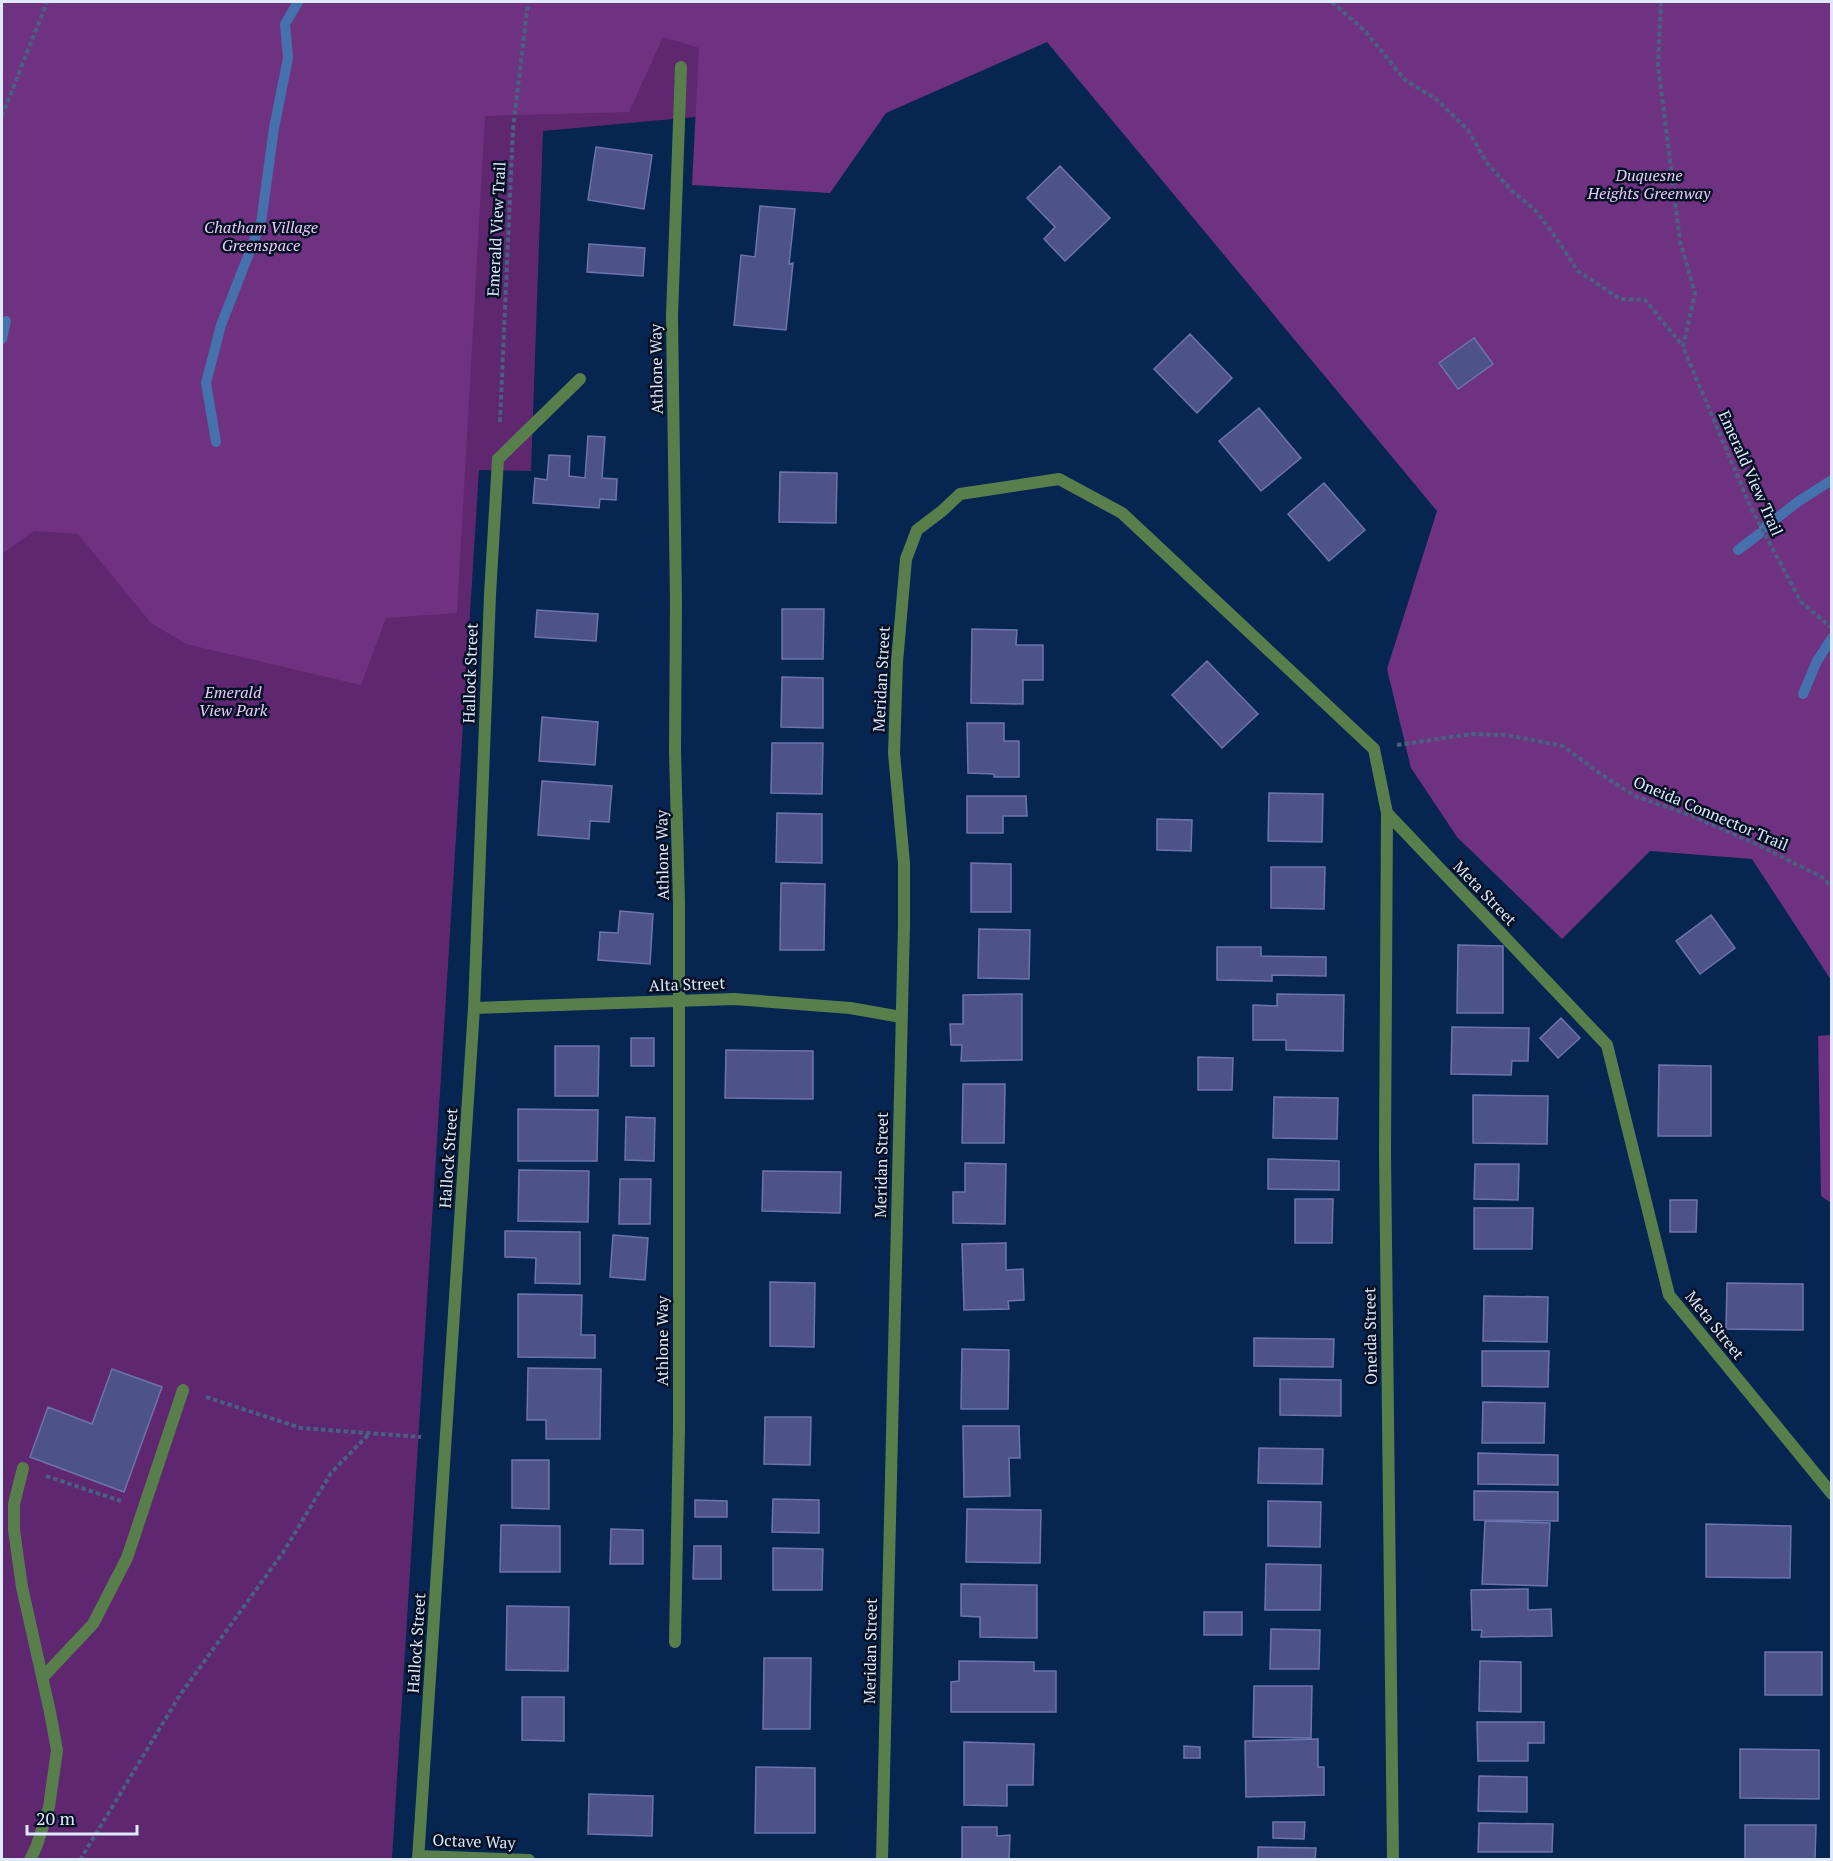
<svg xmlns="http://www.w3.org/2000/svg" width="1833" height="1861" font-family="'PT Serif',serif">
<rect width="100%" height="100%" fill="#062551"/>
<path fill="#5f276f" d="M2,2H1018L856,102L543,131L531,471L479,470L392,1859H2Z"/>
<path fill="#6f3281" d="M2,2H1831V980L1752,859L1650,851L1562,939L1457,837L1411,768L1387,669L1437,511L1047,42L886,113L830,193L692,185L699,48L663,37L629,112L485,116L457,613L386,618L361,685L186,644L151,623L78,534L34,531L2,554Z
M1831,1035H1832L1831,1203L1821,1196L1818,1036Z"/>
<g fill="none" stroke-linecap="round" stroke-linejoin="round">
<path stroke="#4572ac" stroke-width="10" d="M2,339L6,321
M216,442L206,383L221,325L261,223L274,128L288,58L285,24L298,2
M1764,528L1799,501L1832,480
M1738,550L1759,534
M1803,694L1817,661L1832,638"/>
</g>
<path fill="#4d5288" stroke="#6d74ad" stroke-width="1.5" d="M596,147L652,155L644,209L588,200Z
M1060,166L1110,218L1065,261L1044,239L1055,227L1027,198Z
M760,206L795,209L789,264L793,263L786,330L734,325L741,255L755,257Z
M589,244L645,248L643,276L587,272Z
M1190,334L1232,378L1197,413L1154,369Z
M1474,338L1493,364L1458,389L1439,363Z
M1259,408L1301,458L1261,491L1219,441Z
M588,436L605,437L602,478L617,479L616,500L600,499L599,508L533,503L535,478L547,480L549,455L570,456L569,476L585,478Z
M780,472L837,473L836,523L779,522Z
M1324,483L1365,530L1329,561L1288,514Z
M782,609H824L823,659H782Z
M537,610L598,614L596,641L535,637Z
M972,629L1017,630L1016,645H1043V680H1023V704L971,703Z
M1207,661L1258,714L1222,748L1172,695Z
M782,677L823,678V728L781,727Z
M542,717L598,722L595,765L539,761Z
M967,723H1004V741H1019V777H994V774L968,773Z
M772,743H823L822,794L771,793Z
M542,781L612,786L609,822L590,821L589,839L538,835Z
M1269,793L1323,794L1322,842L1268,841Z
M967,796H1026L1027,816H1003V833H967Z
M777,813L822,814V863L776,862Z
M1157,819L1192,820L1191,851L1157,850Z
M971,863L1011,864V912H971Z
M1271,867H1325L1324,909L1271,908Z
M781,883L825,884L824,950H780Z
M620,911L653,914L650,964L598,960L600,932L618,933Z
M1711,915L1735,948L1700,974L1676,941Z
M979,929L1030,930L1029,979L978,978Z
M1458,945L1503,946V1013H1457Z
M1217,947H1261V956L1326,957V976L1272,975V981L1217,980Z
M1022,994V1060L961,1061L962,1045H951L950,1024H963V995Z
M1277,994L1344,995L1343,1051L1286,1050V1040H1253V1005L1277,1006Z
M1561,1018L1580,1038L1558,1058L1540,1038Z
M1452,1027L1529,1028L1528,1061H1512L1511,1075L1451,1074Z
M631,1038H654V1066H631Z
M555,1046H599L598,1096H555Z
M726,1050L813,1051V1099L725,1098Z
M1198,1057L1233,1058L1232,1090H1198Z
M1659,1065L1711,1066V1136H1658Z
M963,1084H1005L1004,1143H962Z
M1473,1095L1548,1096L1547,1144L1473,1143Z
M1274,1097L1338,1098L1337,1139L1273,1138Z
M518,1109L598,1110L597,1161H518Z
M626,1117L655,1118L654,1161L625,1160Z
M1268,1159L1339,1161V1190L1268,1189Z
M965,1163L1006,1164L1005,1224L953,1223V1192H965Z
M1475,1164H1519L1518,1200L1474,1199Z
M519,1170L589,1171L588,1222L518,1221Z
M763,1171L841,1172L840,1213L762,1211Z
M620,1179H651L650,1224H619Z
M1295,1199H1333L1332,1243H1295Z
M1670,1200H1697L1696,1232H1670Z
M1474,1208H1533L1532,1249H1474Z
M505,1231L580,1232V1284L535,1283L536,1258L505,1257Z
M613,1235L648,1238L645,1280L610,1277Z
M1006,1243V1270L1023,1269L1024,1300L1008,1301L1009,1309L964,1310L962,1244Z
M770,1282L815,1283L814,1347L770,1346Z
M1727,1283L1803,1284V1330L1726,1329Z
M518,1294L582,1295L581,1335H595V1358L518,1357Z
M1484,1296L1548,1297L1547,1342L1483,1341Z
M1254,1338L1334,1339L1333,1367L1254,1366Z
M962,1349L1009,1350L1008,1409H961Z
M1482,1351H1549L1548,1387L1482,1386Z
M528,1368L601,1369L600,1439H546V1420H527Z
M112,1369L162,1387L124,1492L30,1457L48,1407L92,1424Z
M1280,1379L1341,1380V1416L1280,1415Z
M1483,1402L1545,1403L1544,1443H1482Z
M765,1417H811L810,1465L764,1464Z
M963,1426H1019L1020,1458H1009L1010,1496L964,1497Z
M1259,1448L1323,1449L1322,1484L1258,1483Z
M1478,1453L1558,1455V1485L1478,1484Z
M512,1460H549V1509L512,1508Z
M1474,1491L1558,1492V1521L1474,1520Z
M773,1499L819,1500V1533L772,1532Z
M695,1500L727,1501V1517H695Z
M1268,1501L1321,1502L1320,1547L1268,1546Z
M967,1509L1041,1510L1040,1563L966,1562Z
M1485,1521L1550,1523L1547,1586L1482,1584Z
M1706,1524L1791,1526L1790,1578L1706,1577Z
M501,1525L560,1526V1572H500Z
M611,1529L643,1530V1564H610Z
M694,1546H721V1579H693Z
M773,1548L823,1549L822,1590H773Z
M1266,1564L1321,1565L1320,1610H1265Z
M961,1584L1037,1585V1638L980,1637V1617L961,1616Z
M1528,1589V1610L1551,1609L1552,1636L1481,1637L1482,1630H1472L1471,1590Z
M507,1606L569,1607L568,1671L506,1670Z
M1204,1612H1242V1635H1204Z
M1271,1629L1320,1630L1319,1669H1270Z
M1765,1652H1822V1695H1765Z
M764,1658H811L810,1729H763Z
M959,1661L1034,1662V1671H1056V1712H951V1682L959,1681Z
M1480,1661L1521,1662V1712L1479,1711Z
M1254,1686H1312L1311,1738L1253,1737Z
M522,1697H564V1741L522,1740Z
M1477,1722H1544V1743H1528V1761H1478Z
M1318,1739V1767H1324V1795L1246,1797L1245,1741Z
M964,1742L1034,1744L1033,1785H1007V1806L964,1805Z
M1184,1746L1200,1747V1758H1184Z
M1740,1749L1819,1750V1799L1740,1798Z
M756,1767L815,1768V1833H755Z
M1479,1776L1527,1777V1812L1478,1811Z
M589,1794L653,1796L652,1836L588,1834Z
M1273,1822H1305L1304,1839L1273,1838Z
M1479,1823L1553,1824L1552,1852H1478Z
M1745,1825H1816L1815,1860H1745Z
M962,1827H997V1836L1010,1835L1009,1860H962Z
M1258,1847L1316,1848L1315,1860H1258Z"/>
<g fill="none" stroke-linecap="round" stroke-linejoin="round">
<path stroke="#476084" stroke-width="4" stroke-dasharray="4.5 3" stroke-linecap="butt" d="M1332,2L1365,31L1405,80L1436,99L1468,130L1487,163L1511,190L1536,211L1554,235L1578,271L1620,299L1645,300L1683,346
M1661,2L1658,65L1680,241L1695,293L1683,347L1751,508L1801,602L1832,628
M2,116L47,2
M500,422L513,129L528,2
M1397,745L1472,734L1506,735L1563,746L1602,775L1635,796L1692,816L1754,843L1822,877L1832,887
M206,1397L301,1428L421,1437
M46,1476L121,1501
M80,1860L180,1695L284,1551L331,1473L368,1435"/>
<path stroke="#587f4b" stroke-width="12" d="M498,459L580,379
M23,1468L14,1504V1530L22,1587L50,1712L57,1750L49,1807L37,1845L30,1860
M43,1677L93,1624L127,1558L183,1390"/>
<path stroke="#587f4b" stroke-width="12" d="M1387,813L1385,1153L1393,1860
M474,1008L734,999L850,1008L901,1017
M675,1642L679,1427V903L675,751L676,602L672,316L681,67
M418,1856L529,1860
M418,1860L474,1008L490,595L498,459
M882,1860L904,924V863L894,753L897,662L906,559L917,530L942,511L960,494L1059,479L1122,513L1374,749L1387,813L1607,1045L1669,1295L1832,1494"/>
</g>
<g text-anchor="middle" stroke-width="5" stroke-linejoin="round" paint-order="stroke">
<g font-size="16" font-style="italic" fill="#ebcaf5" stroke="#041023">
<text x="1649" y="181">Duquesne<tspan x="1649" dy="18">Heights Greenway</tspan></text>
<text x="261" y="233">Chatham Village<tspan x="261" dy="18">Greenspace</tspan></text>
<text x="233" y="698">Emerald<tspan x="233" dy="18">View Park</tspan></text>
</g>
<g font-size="16" fill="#deeafb" stroke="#041023">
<text transform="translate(496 229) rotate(-87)" y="6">Emerald View Trail</text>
<text transform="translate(656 369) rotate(-91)" y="6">Athlone Way</text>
<text transform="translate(1751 473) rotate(66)" y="6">Emerald View Trail</text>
<text transform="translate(470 673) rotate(-88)" y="6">Hallock Street</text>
<text transform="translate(881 679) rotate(-87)" y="6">Meridan Street</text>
<text transform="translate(1711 813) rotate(23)" y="6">Oneida Connector Trail</text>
<text transform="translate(662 855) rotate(-91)" y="6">Athlone Way</text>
<text transform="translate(1485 893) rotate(46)" y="6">Meta Street</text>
<text transform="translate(687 984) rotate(-2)" y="6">Alta Street</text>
<text transform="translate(448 1158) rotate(-86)" y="6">Hallock Street</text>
<text transform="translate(881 1165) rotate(-89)" y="6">Meridan Street</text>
<text transform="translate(1715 1325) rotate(51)" y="6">Meta Street</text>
<text transform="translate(1370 1336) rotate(-91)" y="6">Oneida Street</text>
<text transform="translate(662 1341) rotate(-90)" y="6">Athlone Way</text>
<text transform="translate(416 1643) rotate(-86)" y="6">Hallock Street</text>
<text transform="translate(870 1651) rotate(-89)" y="6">Meridan Street</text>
<text transform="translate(474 1841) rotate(2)" y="6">Octave Way</text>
</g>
</g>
<rect width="1833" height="1861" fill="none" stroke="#deeafb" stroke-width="6"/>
<path d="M27 1825v9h110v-9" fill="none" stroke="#deeafb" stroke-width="3"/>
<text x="36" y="1825" font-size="18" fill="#deeafb" stroke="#041023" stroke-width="4.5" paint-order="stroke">20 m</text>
</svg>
